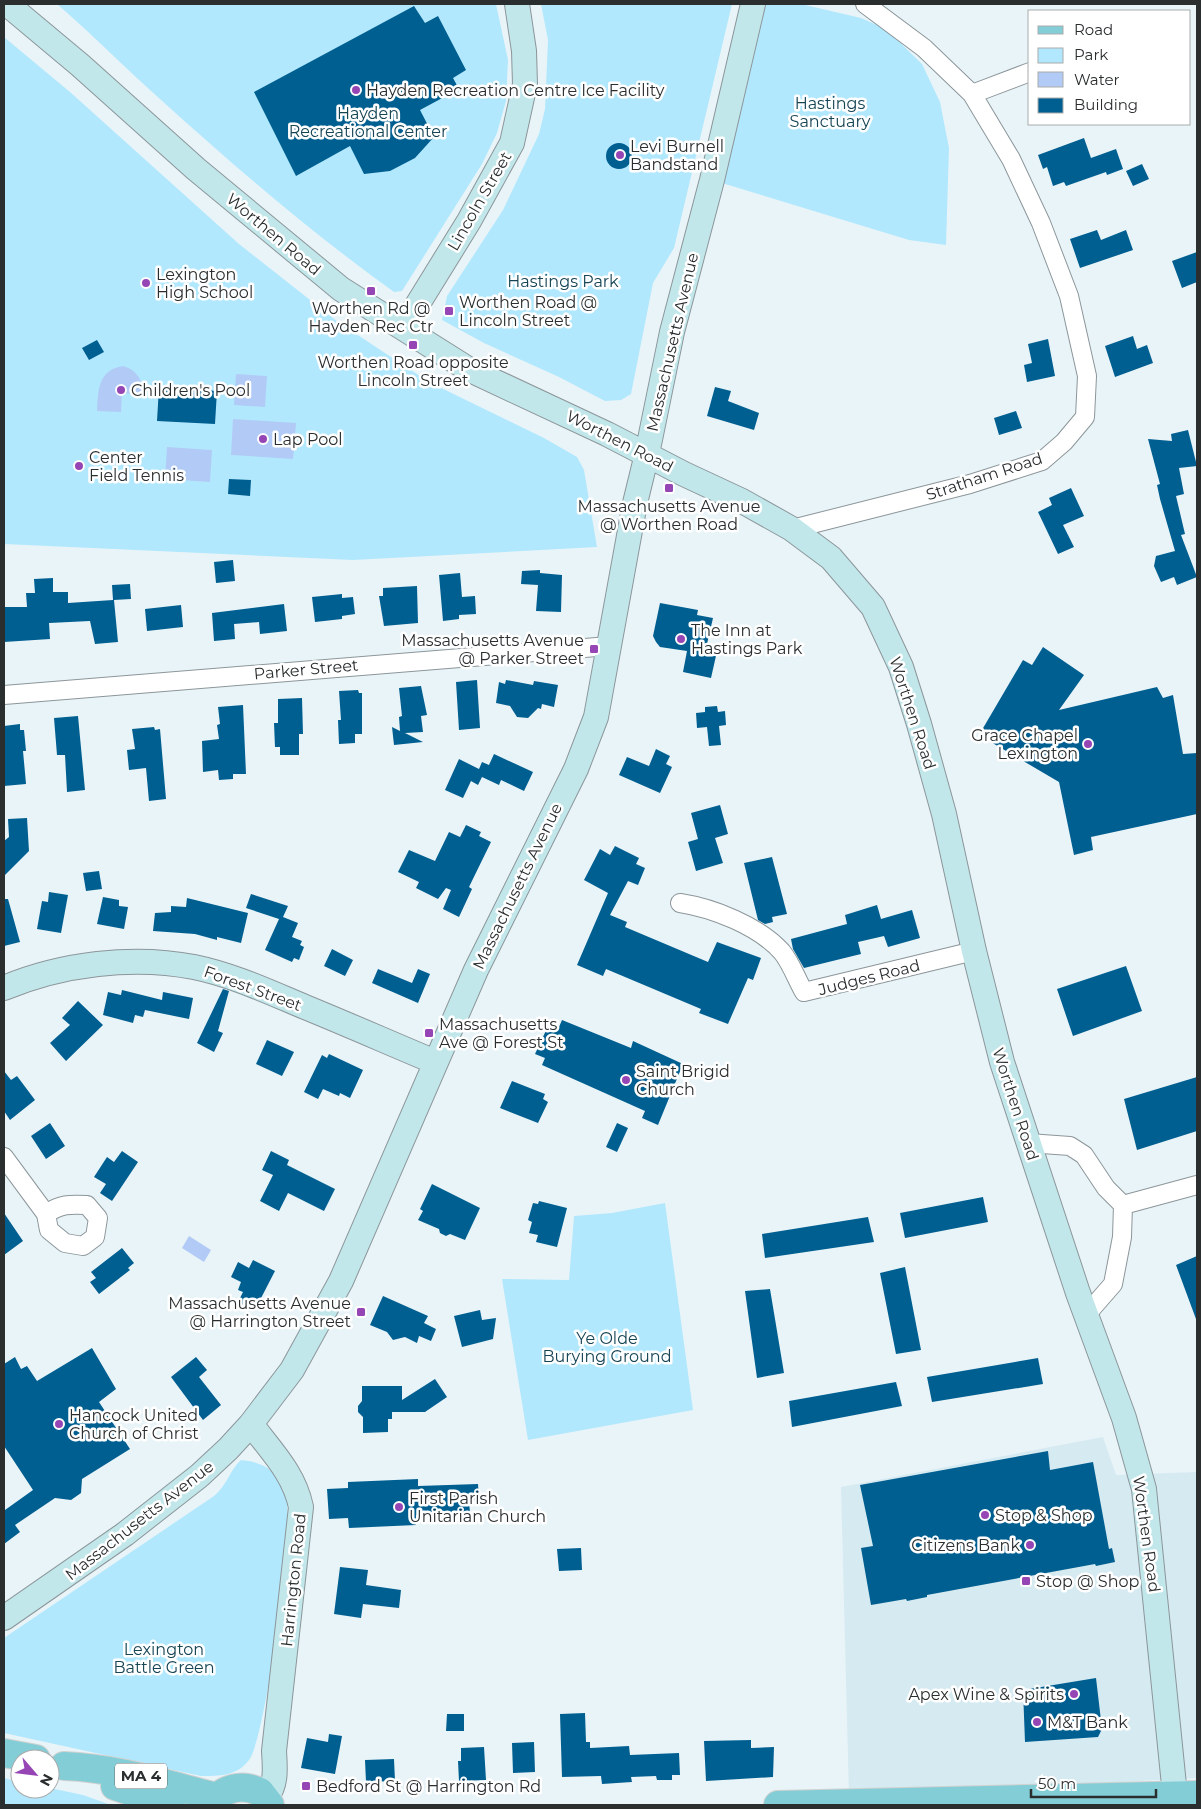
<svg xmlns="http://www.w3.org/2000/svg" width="1201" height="1809" font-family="Montserrat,sans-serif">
<rect width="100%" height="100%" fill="#e9f4f8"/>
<path fill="#d6eaf1" d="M1103,1437L1116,1475L1197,1472V1778L849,1796L841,1487Z"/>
<path fill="#b2e8fd" d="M57,4H496L508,60L506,101L497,133L482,164L402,291L394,292C312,233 235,167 160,99C125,68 93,35 57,4Z
M541,4H732L674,248L653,283L631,394L621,400L605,401L559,377L484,343L442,320L447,296L503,210L539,134L545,109L548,40Z
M753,4H801L861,18L886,29L922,64L940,102L949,148L946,245L909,240L712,180Z
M4,37L70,92L239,244L338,322L429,382L544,438L577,457L584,470L597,547L353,560L4,544Z
M665,1203L693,1410L528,1440L502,1279L569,1280L574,1216L612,1213Z
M241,1460C263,1462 276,1470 285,1490C296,1514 266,1740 249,1760C237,1776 220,1776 201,1776L4,1733V1638L214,1496C228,1484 229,1471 241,1460Z
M4,1778L20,1782V1789L50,1788L83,1795L111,1805H4Z"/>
<path fill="#b1cbf6" d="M123,366C137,370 143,380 143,395L122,393L121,412L97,411C98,390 98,370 123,366Z
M236,374L267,376L265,407L234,405Z
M233,419L296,423L293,459L231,455Z
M167,447L212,450L210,482L165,479Z
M189,1236L211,1250L204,1262L182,1248Z"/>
<path fill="#005f91" d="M414,6L425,23L438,16L466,70L453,78L459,89L420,110L434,137L415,158L390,171L364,174L350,146L296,176L254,92Z
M1084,138L1091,158L1116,149L1123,169L1107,175L1106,172L1066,186L1064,182L1053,186L1047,167L1043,169L1038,155Z
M606 156a13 13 0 1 1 26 0a13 13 0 1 1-26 0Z
M1142,164L1149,179L1133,186L1126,171Z
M1097,230L1101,240L1126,230L1133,250L1080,268L1070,239Z
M1197,252V282L1182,288L1172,261Z
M1133,336L1137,349L1147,345L1153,363L1115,377L1105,346Z
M1048,339L1055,376L1027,382L1024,365L1032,363L1028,344Z
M97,340L104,352L89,360L82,348Z
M159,387L217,391L215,424L157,421Z
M715,387L731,391L728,401L759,413L754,430L707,416Z
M1016,411L1022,428L999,435L994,418Z
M1188,430L1197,466L1179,468L1184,494L1176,496L1185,534L1181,535L1197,577L1177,585L1174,577L1161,582L1154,566L1156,556L1175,551L1160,499L1157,485L1160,484L1148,439L1172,441L1171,434Z
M229,479L251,480L250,496L228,494Z
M1071,488L1084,516L1063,525L1074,547L1058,554L1038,512L1052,505L1049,498Z
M233,560L235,581L216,583L214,562Z
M540,570V573L562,575L561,612L536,611L538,585L521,584L522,571Z
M460,573L462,597L475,596L476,614L459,615V619L443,621L439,575Z
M53,578V592H68V603L113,600L112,585L130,584L131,599L114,600L118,642L95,644L90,621L49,623L50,639L4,642V607H27L26,593H35L34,579Z
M417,586L418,623L384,626L379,596H383V588Z
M342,594V598L353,597L355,614L342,616V619L315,622L312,597Z
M660,603L698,610L697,615L713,618L707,644L718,647L711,678L683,672L687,651L660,647L656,642L653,636Z
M284,604L287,631L260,634L259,622L234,624L235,639L214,641L212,613Z
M181,605L183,627L147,631L145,609Z
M1043,647L1084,675L1059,710L1157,687L1163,698L1173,695L1183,754L1197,753V814L1091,837L1093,850L1074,855L1059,782L979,735L1023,660L1032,665Z
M477,680L480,728L459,730L456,682Z
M506,680L533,685L534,681L558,685L554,707L542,704L541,709L538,708L528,718L517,717L510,706L496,703L499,682L505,684Z
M421,686L427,715L421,716L423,732L405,733L423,742L394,745L392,727L400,731L399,717L402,716L399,688Z
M358,690L359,693H362V734H355V743L339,744L338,720H341L339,691Z
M302,698L303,734H299V755H280V747H275L274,723H278V699Z
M243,705L246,774H233V779L219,780L218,770L203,772L202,741L219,739L217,725L220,724L218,707Z
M717,706L718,712L725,711L726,725L719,726L721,745L709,746L707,727L697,728L696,713L705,712V707Z
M78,716L85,790L67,792L65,755H57L54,718Z
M20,724V730H24L26,751H23L26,784L4,786V726Z
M154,727L155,730L160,729L166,799L149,801L146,768L129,770L127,750L135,749L132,729Z
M656,749L670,756L666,764L672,767L660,793L619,775L627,757L649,766Z
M494,754L533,772L524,791L501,780L499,785L482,777L478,785L471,781L463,798L445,790L459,759L479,769L482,762L489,765Z
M720,805L728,834L715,838L723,863L696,871L688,842L698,839L691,813Z
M27,818L29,851L4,876V841L9,837L8,819Z
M466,825L481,832L479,836L491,842L469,887L472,889L459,917L443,909L451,890L446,888L438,899L416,888L419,882L398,872L409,850L435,861L449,832L460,837Z
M615,846L639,858L636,864L645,868L638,885L628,881L610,915L627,922L625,927L708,962L717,942L761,958L753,980L748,978L728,1024L699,1013L701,1009L606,969L603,976L577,965L608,893L584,880L600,849L610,855Z
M772,857L787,914L772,917L773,922L765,924L758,920L744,863Z
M99,871L102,889L86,891L83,873Z
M49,892L68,895L61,933L37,929L42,901L48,902Z
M251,894L288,906L283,917L298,923L292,937L302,941L300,945L304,947L299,960L294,958L292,962L265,950L279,919L246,908Z
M103,897L119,900V906L128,907L124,929L97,924Z
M187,898L248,913L241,943L217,937V940L195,934L153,931L155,913L171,912V906L186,907Z
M4,899H8L20,942L4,946Z
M877,905L881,919L912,910L920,938L888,947L884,936L858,942L861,954L804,968L793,949L791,939L847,924L845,915Z
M332,949L353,960L345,976L324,966Z
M1126,966L1142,1011L1073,1036L1057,989Z
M378,969L412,983L418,969L430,974L418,1003L372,983Z
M223,989L229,991L218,1031L223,1033L214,1052L197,1043Z
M122,990L162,1000L163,992L193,998L189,1019L145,1010L143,1017L135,1015L133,1023L103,1015L108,992L121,995Z
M78,1001L103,1025L66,1061L50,1043L70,1025L62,1018Z
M562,1020L631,1048L633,1041L683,1064L658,1125L642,1118L645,1111L542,1065L545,1058L535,1054L550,1022L559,1027Z
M267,1040L294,1052L282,1076L256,1064Z
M329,1054L363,1070L350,1098L340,1093L339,1096L323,1089L318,1099L304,1092L322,1055L327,1058Z
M4,1071L11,1080L17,1076L35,1100L10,1120L4,1111Z
M1197,1077V1131L1137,1150L1124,1099Z
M512,1081L545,1094L543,1099L548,1102L538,1123L500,1108Z
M50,1123L65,1146L46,1159L31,1136Z
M617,1123L628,1128L617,1152L606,1147Z
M122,1151L138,1162L112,1201L100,1193L106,1184L94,1177L107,1157L114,1162Z
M271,1151L289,1160L287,1165L335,1189L324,1211L288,1193L279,1211L260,1201L273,1175L262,1170Z
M432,1184L480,1208L465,1240L450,1234L446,1236L440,1233L439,1229L418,1220L423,1211L420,1209Z
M983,1197L988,1222L905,1238L900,1213Z
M539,1201L567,1208L557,1247L536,1242L538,1235L529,1233L532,1222L528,1220L533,1203L538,1204Z
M4,1213L23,1241L4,1255Z
M868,1217L874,1242L765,1258L762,1234Z
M122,1248L134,1263L128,1268L130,1270L99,1294L90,1282L96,1278L91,1272Z
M1197,1256V1318L1196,1319L1176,1265Z
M253,1260L275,1271L259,1302L257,1300L252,1310L238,1302L243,1292L238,1290L241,1282L231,1277L238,1262L249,1268Z
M905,1267L921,1350L896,1354L880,1273Z
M770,1289L784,1373L757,1378L745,1291Z
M383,1296L428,1316L424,1323L436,1329L431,1341L419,1336L417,1343L405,1337L393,1340L387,1332L370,1325Z
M480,1310L482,1320L496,1318L493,1339L462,1347L454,1316Z
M92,1348L116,1389L99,1402L130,1449L82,1479L81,1493L71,1500L55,1498L15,1525L20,1532L4,1544V1508L5,1510L33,1490L4,1446V1364L15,1357L21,1369L27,1366L37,1381Z
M196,1357L207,1370L199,1377L221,1405L203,1420L171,1377Z
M1038,1358L1043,1384L932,1402L927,1377Z
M435,1379L447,1397L425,1412H392V1419H388V1432L363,1433V1417L358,1412V1406L362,1401V1386H402V1400Z
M896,1382L902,1406L792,1427L789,1401Z
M1048,1451L1050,1470L1093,1462L1109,1549L1112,1548L1115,1562L1096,1566L1095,1564L927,1595V1597L907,1601L906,1599L871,1605L861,1548L873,1546L860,1485Z
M418,1479V1486L478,1484L479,1500L469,1501L470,1513L416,1515V1525L349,1528L348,1518L329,1519L327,1489L348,1488V1482Z
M581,1548L582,1570L559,1571L557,1549Z
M340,1567L368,1570L366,1585L401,1590L399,1608L363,1604L361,1618L334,1614Z
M1096,1678L1102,1729L1098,1737L1025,1742L1023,1690Z
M585,1713L586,1742H590V1748L629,1746L630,1755L679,1753L680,1775H672V1780H657L656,1776L631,1777L632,1782L602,1784L601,1776L562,1777L560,1714Z
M447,1714H464V1731H446Z
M329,1734L342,1736L335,1774L301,1768L307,1738L328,1742Z
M751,1740V1748L774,1747L773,1777L706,1781L704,1741Z
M534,1742L535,1772L513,1773L512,1743Z
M484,1747L486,1780L459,1781L458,1761H461V1748Z
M394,1759L395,1781L366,1782L365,1760Z"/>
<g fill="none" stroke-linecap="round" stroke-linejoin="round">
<g stroke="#8c969a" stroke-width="20">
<path id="street" d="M972,94L1030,72
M792,529L970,484L1042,461L1064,442L1085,417L1087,376L1069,296L1041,223L1011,159L972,94L924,48L865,4
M4,695L609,646
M680,903C713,908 759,926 782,952C791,963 797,980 804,992L974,951
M1028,1143L1070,1146L1084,1155L1106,1188L1123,1205L1197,1185
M4,1157L46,1214L49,1230L65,1243L83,1246L95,1237L98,1218L87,1205C70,1204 60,1204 46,1214
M1086,1315L1113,1284L1122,1237L1123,1205"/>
</g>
<g stroke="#8c969a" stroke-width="26">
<path id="secondary" d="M7,4L80,65L196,169L341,289L468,369L607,434L684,474L742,501L792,529L831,558L873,607L901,667L919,724L944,814L974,951L1002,1062L1078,1293L1124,1418L1144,1489L1175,1795
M403,328L469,221L512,143L525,84L524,51L517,4
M4,988C61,964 133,955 194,967C233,975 269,992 305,1007C349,1025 392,1044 435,1062
M251,1424C271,1451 294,1473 301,1507L274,1751C275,1768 277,1784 266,1798
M4,1618L125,1534L199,1476L228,1449L251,1424L292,1370L341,1281L476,970L576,769L596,717L635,503L647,454L672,332L712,180L753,4"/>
</g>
<g stroke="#d0d1d1" stroke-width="30">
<path id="primary" d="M4,1753L36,1759
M64,1766C117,1768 165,1784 216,1797
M115,1786L171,1805
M212,1805C221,1788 242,1783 260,1792L270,1805
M778,1805L1197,1795"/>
</g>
<use href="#street" stroke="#fff" stroke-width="18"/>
<use href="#secondary" stroke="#c1e7eb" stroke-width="24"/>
<use href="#primary" stroke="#83ced6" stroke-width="28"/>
</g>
<g fill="#9645b4" stroke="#fff" stroke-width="2">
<circle cx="356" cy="90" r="5"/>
<circle cx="620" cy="155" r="5"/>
<circle cx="146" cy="283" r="5"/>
<rect x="366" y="286" width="10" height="10" rx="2.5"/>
<rect x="444" y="306" width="10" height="10" rx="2.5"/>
<rect x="408" y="340" width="10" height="10" rx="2.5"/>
<circle cx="121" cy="390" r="5"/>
<circle cx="263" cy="439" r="5"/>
<circle cx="79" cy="466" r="5"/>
<rect x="664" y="483" width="10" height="10" rx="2.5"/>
<circle cx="681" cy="639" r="5"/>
<rect x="589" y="644" width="10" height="10" rx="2.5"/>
<circle cx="1088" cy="744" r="5"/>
<rect x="424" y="1028" width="10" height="10" rx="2.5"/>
<circle cx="626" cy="1080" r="5"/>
<rect x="356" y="1307" width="10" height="10" rx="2.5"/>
<circle cx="59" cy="1424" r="5"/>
<circle cx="399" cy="1507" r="5"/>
<circle cx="985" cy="1515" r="5"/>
<circle cx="1030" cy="1545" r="5"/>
<rect x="1021" y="1576" width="10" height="10" rx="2.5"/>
<circle cx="1074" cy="1694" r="5"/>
<circle cx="1037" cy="1722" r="5"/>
<rect x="301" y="1781" width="10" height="10" rx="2.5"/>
</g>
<g text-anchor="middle" stroke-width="5" stroke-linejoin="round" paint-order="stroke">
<rect fill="#fff" stroke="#6a6d6d" stroke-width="1" x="115" y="1763.5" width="52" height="25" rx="4"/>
<g font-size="15" font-weight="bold" fill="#2a2e2f">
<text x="141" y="1781">MA 4</text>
</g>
<g font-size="16" fill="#2a2e2f" stroke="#fff" text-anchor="start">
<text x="366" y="96">Hayden Recreation Centre Ice Facility</text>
<text x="630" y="152">Levi Burnell<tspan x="630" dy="18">Bandstand</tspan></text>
<text x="156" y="280">Lexington<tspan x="156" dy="18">High School</tspan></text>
<text x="459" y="308">Worthen Road @<tspan x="459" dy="18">Lincoln Street</tspan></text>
<text x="371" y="314" text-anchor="middle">Worthen Rd @<tspan x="371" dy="18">Hayden Rec Ctr</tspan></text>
<text x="413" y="368" text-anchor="middle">Worthen Road opposite<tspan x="413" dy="18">Lincoln Street</tspan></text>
<text x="131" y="396">Children's Pool</text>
<text x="273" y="445">Lap Pool</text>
<text x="89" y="463">Center<tspan x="89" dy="18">Field Tennis</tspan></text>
<text x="669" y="512" text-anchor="middle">Massachusetts Avenue<tspan x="669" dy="18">@ Worthen Road</tspan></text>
<text x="691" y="636">The Inn at<tspan x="691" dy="18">Hastings Park</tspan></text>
<text x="584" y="646" text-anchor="end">Massachusetts Avenue<tspan x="584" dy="18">@ Parker Street</tspan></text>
<text x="1078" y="741" text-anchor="end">Grace Chapel<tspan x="1078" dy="18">Lexington</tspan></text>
<text x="439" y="1030">Massachusetts<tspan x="439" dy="18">Ave @ Forest St</tspan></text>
<text x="636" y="1077">Saint Brigid<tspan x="636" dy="18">Church</tspan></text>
<text x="351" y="1309" text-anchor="end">Massachusetts Avenue<tspan x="351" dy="18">@ Harrington Street</tspan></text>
<text x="69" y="1421">Hancock United<tspan x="69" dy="18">Church of Christ</tspan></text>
<text x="409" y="1504">First Parish<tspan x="409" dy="18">Unitarian Church</tspan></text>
<text x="995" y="1521">Stop &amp; Shop</text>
<text x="1020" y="1551" text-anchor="end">Citizens Bank</text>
<text x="1036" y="1587">Stop @ Shop</text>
<text x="1064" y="1700" text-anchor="end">Apex Wine &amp; Spirits</text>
<text x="1047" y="1728">M&amp;T Bank</text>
<text x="316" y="1792">Bedford St @ Harrington Rd</text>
</g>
<g font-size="16" fill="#154454" stroke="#fff">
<text x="830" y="109">Hastings<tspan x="830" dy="18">Sanctuary</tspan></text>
<text x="368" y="119">Hayden<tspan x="368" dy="18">Recreational Center</tspan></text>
<text x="563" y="287">Hastings Park</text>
<text x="607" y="1344">Ye Olde<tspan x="607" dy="18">Burying Ground</tspan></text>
<text x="164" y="1655">Lexington<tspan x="164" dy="18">Battle Green</tspan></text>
</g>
<g font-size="16" fill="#2a2e2f" stroke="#fff">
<text transform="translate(479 201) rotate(-60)" y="6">Lincoln Street</text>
<text transform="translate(274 234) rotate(40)" y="6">Worthen Road</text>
<text transform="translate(672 342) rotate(-77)" y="6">Massachusetts Avenue</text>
<text transform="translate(620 441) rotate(27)" y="6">Worthen Road</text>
<text transform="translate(984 476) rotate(-18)" y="6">Stratham Road</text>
<text transform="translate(306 669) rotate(-5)" y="6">Parker Street</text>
<text transform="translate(913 713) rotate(72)" y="6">Worthen Road</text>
<text transform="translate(517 886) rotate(-64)" y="6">Massachusetts Avenue</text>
<text transform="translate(869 977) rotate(-14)" y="6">Judges Road</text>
<text transform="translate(253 988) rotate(20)" y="6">Forest Street</text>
<text transform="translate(1016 1104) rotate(72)" y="6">Worthen Road</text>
<text transform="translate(139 1520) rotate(-38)" y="6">Massachusetts Avenue</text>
<text transform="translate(1147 1534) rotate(82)" y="6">Worthen Road</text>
<text transform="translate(293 1580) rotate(-84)" y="6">Harrington Road</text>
</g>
</g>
<rect width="1201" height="1809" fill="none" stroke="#2a2e2f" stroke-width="10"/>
<rect x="1028" y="10" width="162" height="115" fill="#ffffff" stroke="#aaabac"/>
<rect x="1038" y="26" width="25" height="8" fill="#83ced6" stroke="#aaabac"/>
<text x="1074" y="35" font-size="15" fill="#2a2e2f">Road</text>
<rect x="1038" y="48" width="25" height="15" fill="#b2e8fd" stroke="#aaabac"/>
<text x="1074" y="60" font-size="15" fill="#2a2e2f">Park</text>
<rect x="1038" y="72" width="25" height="15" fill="#b1cbf6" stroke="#aaabac"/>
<text x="1074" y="85" font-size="15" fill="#2a2e2f">Water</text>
<rect x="1038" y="98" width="25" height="15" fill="#005f91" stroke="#aaabac"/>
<text x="1074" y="110" font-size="15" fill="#2a2e2f">Building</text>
<g transform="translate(35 1774) rotate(118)"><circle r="24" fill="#ffffff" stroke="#aaabac"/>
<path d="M0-4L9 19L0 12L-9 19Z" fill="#9645b4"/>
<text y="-8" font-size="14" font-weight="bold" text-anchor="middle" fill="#2a2e2f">N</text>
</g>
<path d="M1031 1789v8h125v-8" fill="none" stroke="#2a2e2f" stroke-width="2.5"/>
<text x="1038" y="1789" font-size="15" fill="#2a2e2f" stroke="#ffffff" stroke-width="4" paint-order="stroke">50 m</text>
</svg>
